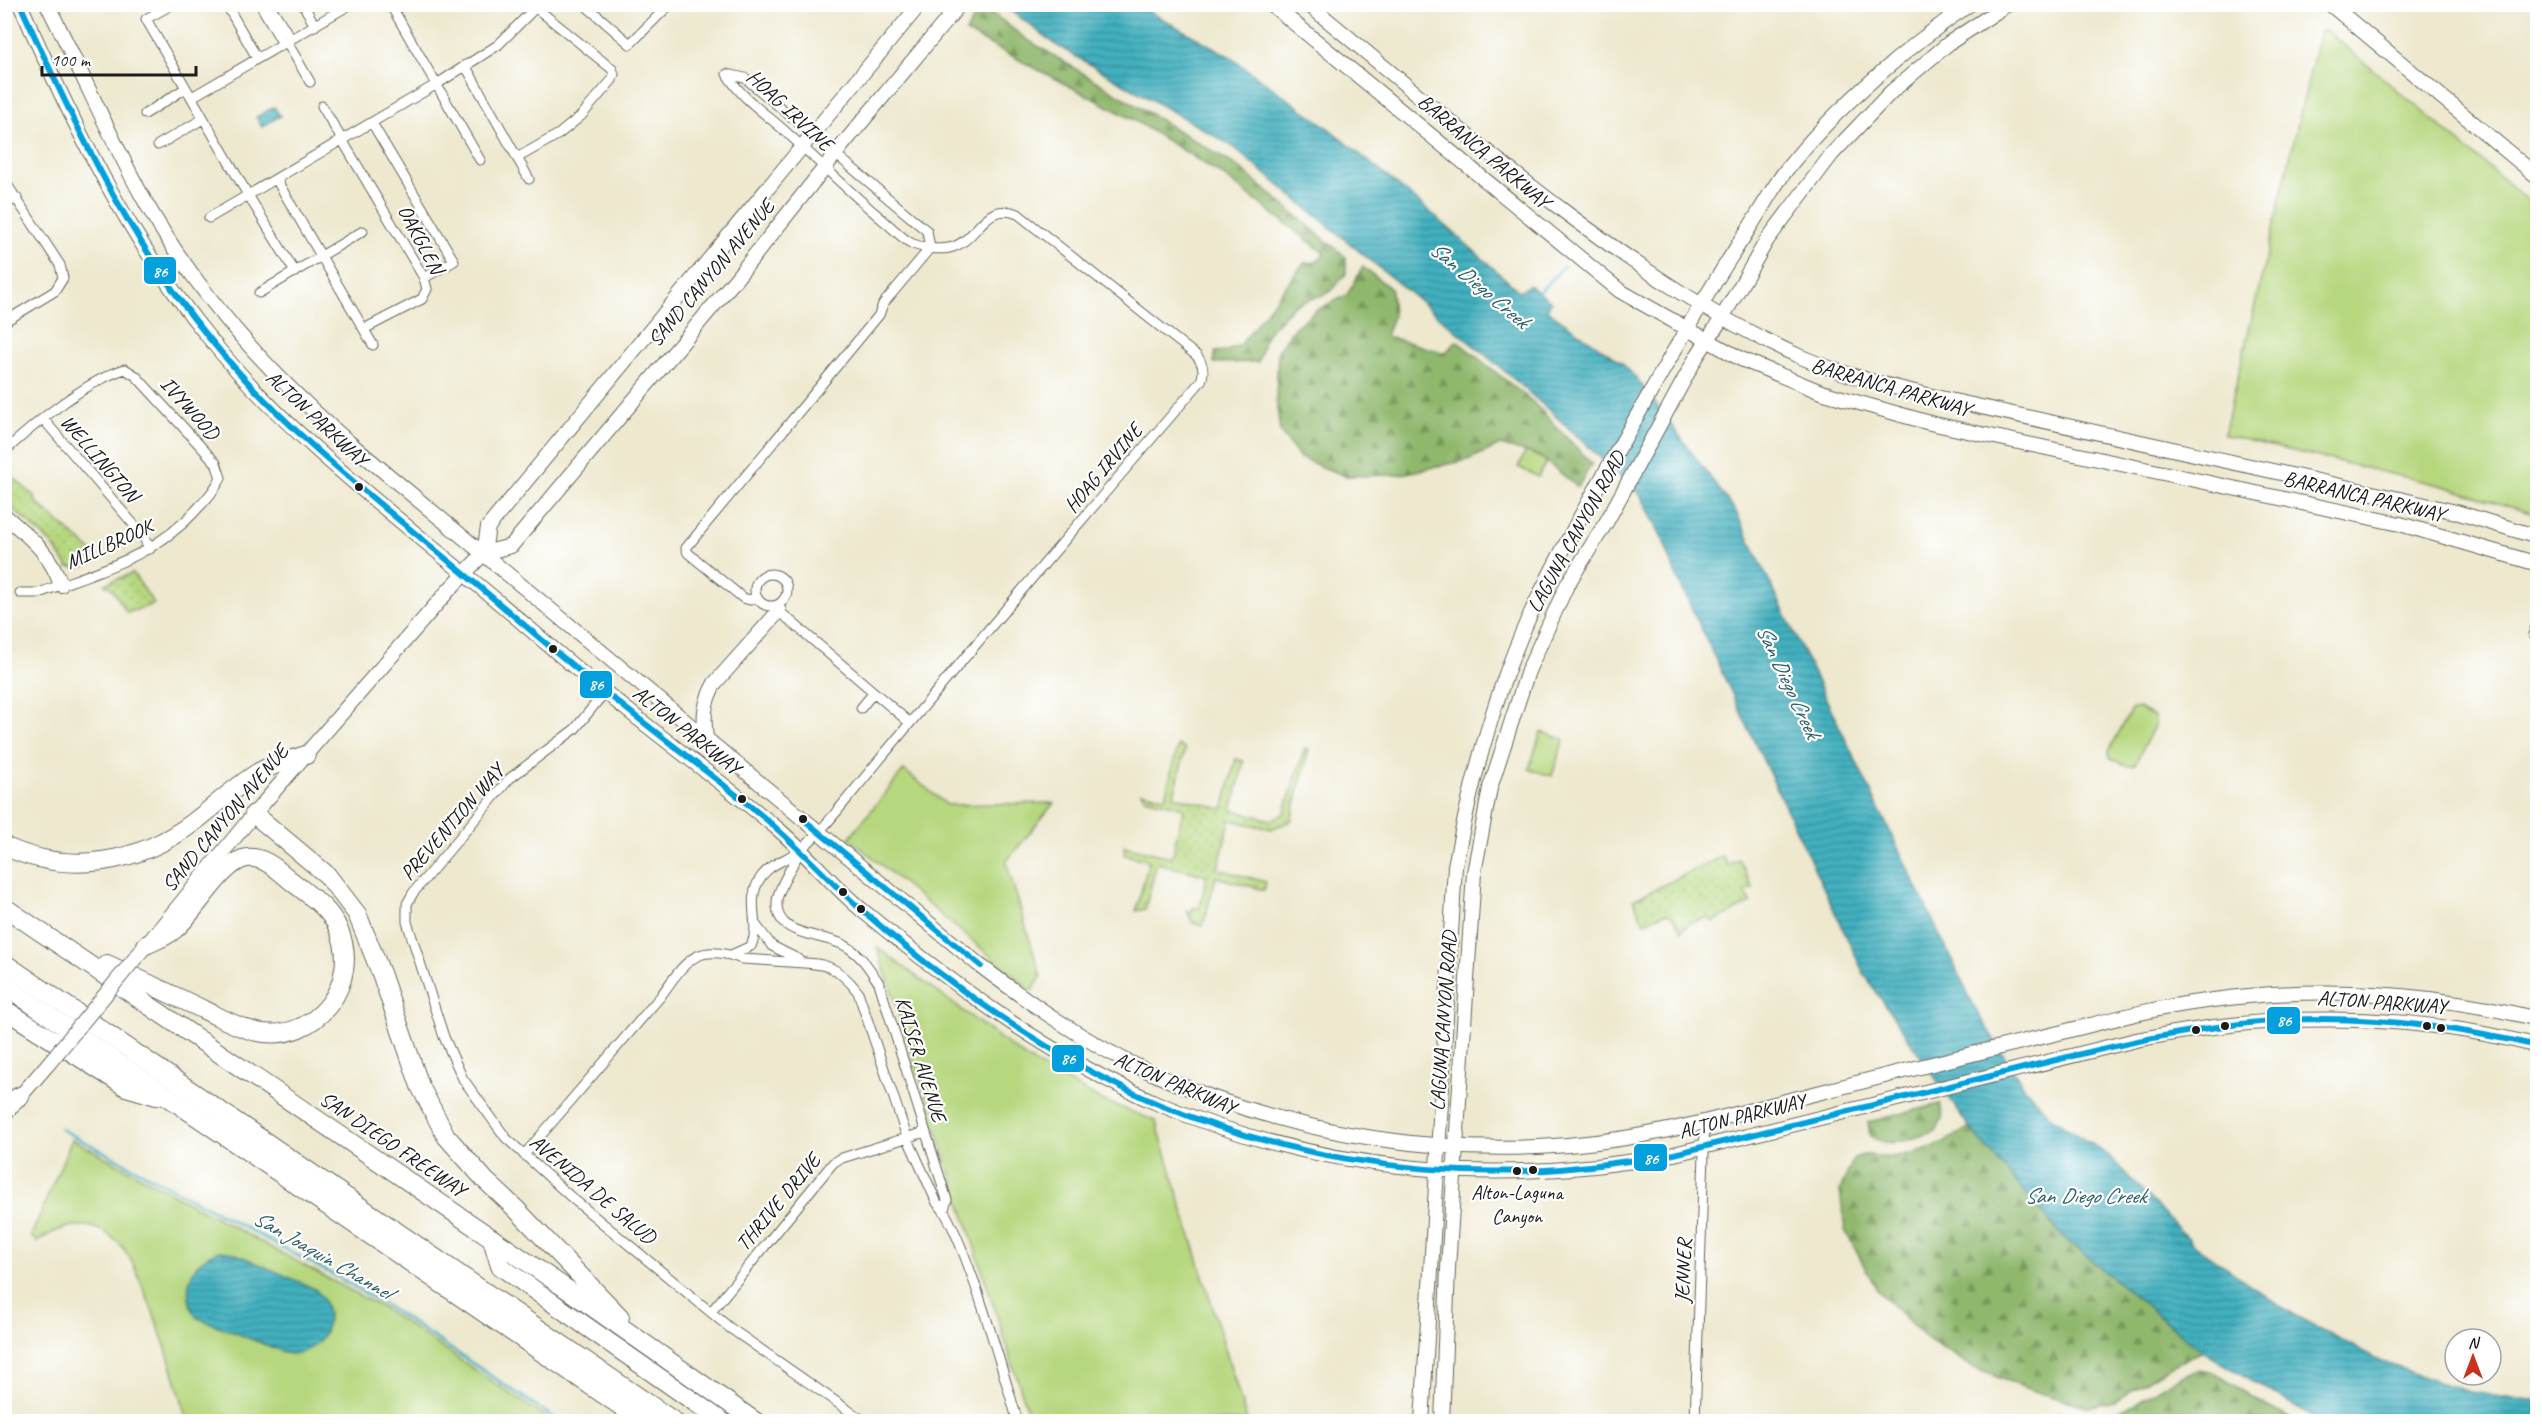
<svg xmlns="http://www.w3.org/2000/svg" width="2542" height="1426" font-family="Caveat,sans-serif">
<defs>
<pattern id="forest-firs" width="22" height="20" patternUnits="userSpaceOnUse" patternTransform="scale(1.5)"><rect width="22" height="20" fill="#90b86d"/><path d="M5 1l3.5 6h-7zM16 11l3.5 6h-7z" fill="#759559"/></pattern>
<pattern id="park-dots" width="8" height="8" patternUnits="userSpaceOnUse" patternTransform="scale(1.5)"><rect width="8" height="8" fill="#b6d77e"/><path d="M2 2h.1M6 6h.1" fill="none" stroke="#9cb86c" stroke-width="1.8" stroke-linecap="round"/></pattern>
<pattern id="water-rules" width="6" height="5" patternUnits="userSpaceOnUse" patternTransform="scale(1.5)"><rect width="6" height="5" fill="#42b0bf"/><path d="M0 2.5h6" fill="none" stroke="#368e9a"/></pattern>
</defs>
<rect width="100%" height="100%" fill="#fff"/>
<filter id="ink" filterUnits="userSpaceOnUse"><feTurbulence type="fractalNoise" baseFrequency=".0167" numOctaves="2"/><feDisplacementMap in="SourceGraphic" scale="12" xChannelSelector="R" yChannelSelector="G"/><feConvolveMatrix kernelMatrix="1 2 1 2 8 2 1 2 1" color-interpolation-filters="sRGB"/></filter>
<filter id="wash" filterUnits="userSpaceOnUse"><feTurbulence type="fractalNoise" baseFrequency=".008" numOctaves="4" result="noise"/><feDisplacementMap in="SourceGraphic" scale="24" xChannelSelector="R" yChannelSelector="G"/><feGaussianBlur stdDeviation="1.35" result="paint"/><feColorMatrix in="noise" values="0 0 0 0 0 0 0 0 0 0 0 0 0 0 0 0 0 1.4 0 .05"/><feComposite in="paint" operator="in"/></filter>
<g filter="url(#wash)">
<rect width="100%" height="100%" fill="#ede8ce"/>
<path fill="#b6d77e" stroke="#697a4d" stroke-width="1.5" d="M2326,30L2537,208V515L2443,486L2224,435L2320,31Z
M1526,451L1547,461L1538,477L1518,467Z
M2138,708L2155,717V724L2135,764L2128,766L2110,758L2109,751L2131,710Z
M1541,732L1564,739L1552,776L1529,769Z
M904,770L947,805L1054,803L1006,862L1041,977L1032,991L849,838Z
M877,947L1029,1060L1099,1099L1156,1121L1247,1421H1031Z
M72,1139L386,1310L551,1421H188C174,1374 161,1328 141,1283C136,1271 131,1256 122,1247C97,1217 65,1222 37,1242L31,1236Z"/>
<path fill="url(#forest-firs)" stroke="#566a44" stroke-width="1.5" d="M982,5L1026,39L1237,166L1346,257V274L1330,292L1294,305L1266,335L1258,362L1214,363L1215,352L1227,351L1240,345L1304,263L1316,262L1325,254L1221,174L1134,120L966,32Z
M1363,267L1391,289L1393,316L1386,336L1445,353L1457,341L1534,403L1592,464L1578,487L1539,456L1500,445L1468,460L1397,475L1345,476L1300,458L1280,432L1276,398L1278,351L1294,328L1315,311L1347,295Z
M1940,1104L1943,1118L1934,1132C1912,1138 1890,1150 1870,1136L1868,1122Z
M1969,1127L2063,1237L2202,1351L2165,1369L2115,1401L2088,1407L2036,1392L1974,1368L1926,1338L1877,1290L1845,1230L1840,1190L1854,1158C1872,1151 1875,1159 1891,1157C1919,1153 1946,1144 1969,1127Z
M2198,1370L2215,1373L2266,1406L2295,1421L2064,1422L2058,1412C2080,1415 2103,1418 2123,1409C2151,1397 2167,1379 2198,1370Z"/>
<path fill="url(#park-dots)" stroke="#697a4d" stroke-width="1.5" d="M8,462L13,466V477L35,497L36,502L97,556L99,560L79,568L68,567L52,544L5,502V466Z
M133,573L154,604L127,613L113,590L105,584Z
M1178,745L1185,749L1174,796L1223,809L1236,759L1244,761L1232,810L1271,820L1284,814L1305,748L1309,749L1291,821L1271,829L1230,820L1218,869L1266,882L1264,890L1216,877L1203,926L1193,923L1187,911L1192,913L1193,907L1199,909L1207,876L1157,863L1145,909L1136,911L1149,861L1125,855L1124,846L1171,857L1175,849L1174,846L1184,808L1145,798L1141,792L1165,797Z
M1722,856L1727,865L1739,859L1753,888L1745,892L1751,903L1713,922L1707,918L1690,923L1681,931C1669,907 1666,912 1644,923L1633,900Z"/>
<path fill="url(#water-rules)" stroke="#2f666e" stroke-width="1.5" d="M1004,5H1138L1227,55L1327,127L1434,215L1520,292L1529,285L1551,302L1547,310L1622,363L1638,380L1736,512L1978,1014L2024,1087L2051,1117L2108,1155L2194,1245L2292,1314L2383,1362L2438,1382L2470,1392L2537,1401V1421H2320L2202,1351L2063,1237L1969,1127L1864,974L1675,573L1663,540L1641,496L1552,413L1501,368L1229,144L1056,45Z
M274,107L280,116L262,127L256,117Z
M219,1251L234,1253L315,1289C342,1314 324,1354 289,1354L197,1318C180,1292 189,1261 219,1251Z"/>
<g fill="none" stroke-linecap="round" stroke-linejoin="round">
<path stroke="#42b0bf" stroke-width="3" d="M1537,295L1564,266
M61,1129L343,1280L388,1307L560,1422"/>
</g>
</g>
<g filter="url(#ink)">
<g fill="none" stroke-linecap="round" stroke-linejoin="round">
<g stroke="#65635a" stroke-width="11">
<path id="street" d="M173,4L146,19L248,195L295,272
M226,4L257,58
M260,4L283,44
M269,4L291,39
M303,4L315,26
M390,4L480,160
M584,4L630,44L670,4
M287,42L310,82
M465,65L529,179
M727,74C741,98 765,113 786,132C819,161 850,193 884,221C893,228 903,240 913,244C923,248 939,250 949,248C979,242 982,200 1018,214L1197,356C1203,364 1205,371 1201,381C1079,523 957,665 838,810C827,823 815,838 801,849C787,861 773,861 761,877C744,902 762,923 751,946L731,955
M727,74L745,78L927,231L930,248
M192,97L351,4
M322,106L424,278L427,289L422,299L364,329
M145,114L186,88
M372,123L454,261L424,278
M158,145L203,119
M517,158L559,134L581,116L612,80L614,74L612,69L535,7
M276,179L373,345
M4,180L60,265L63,278L55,291L4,322
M4,205L17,198
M209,218L437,84L498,45L539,4
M259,293L363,231
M43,419L141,533L150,549
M4,452C34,424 86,381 125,369L136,376L216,463L221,478C215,489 208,498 199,507C154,558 100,570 39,593H20
M755 590a16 16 0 1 1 32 0a16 16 0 1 1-32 0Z
M756,597L750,600L743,598L688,553L686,548L879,315L883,304L930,248
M773,606L910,723
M2533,634L2538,622
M605,692L575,729L509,779L413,893L407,904V922L444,1037L463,1079L506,1138L572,1198L730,1328L865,1422
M861,708L874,692
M800,851C794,863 777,890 777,902C775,940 827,932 849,948C863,957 870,970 879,983L947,1200L944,1209
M756,925L772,946L798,959
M524,1155L660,997C685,963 695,941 742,959C757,960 773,961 789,962C822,964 835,962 858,992L907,1137L937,1203C961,1222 1006,1383 1018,1422
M711,1312L833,1163L839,1159L925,1132
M1695,1422L1705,1122"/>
</g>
<g stroke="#65635a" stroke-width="16">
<path id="secondary" d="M20,4C72,122 128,239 210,339C282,428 374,499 462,572C512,612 559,656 610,696C665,741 723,783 778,829C808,855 833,886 863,911C952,984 1053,1059 1159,1104C1323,1173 1500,1188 1674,1154L2136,1040C2271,1012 2404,1011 2538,1046
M47,4C80,68 108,133 142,196C196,293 273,379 358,450L978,964C1030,1003 1083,1041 1143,1069C1290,1137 1459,1163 1619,1139C1679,1130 1736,1114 1794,1099C1884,1076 1973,1053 2063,1032C2110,1020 2158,1007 2206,1001C2317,985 2429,992 2538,1019
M1271,4L1620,291L1741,359L1821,392L1930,423L2400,524L2538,564
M1308,4C1393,74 1477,146 1565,212C1640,268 1715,319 1801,357C1845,376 1893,387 1940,398L2404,500L2456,512L2538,537
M2330,4L2538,177
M4,515C30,538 50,552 61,585
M484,553L488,527L920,4
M706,738C703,716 704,702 715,683L779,611
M149,942L254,814L448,591L484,553L511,546L735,280L845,142L960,4
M4,1115L49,1063
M1422,1422L1455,866C1471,783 1495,692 1530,615C1566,539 1609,466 1650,393C1681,338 1713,283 1748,230C1761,210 1772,188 1787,169C1834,109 1907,47 1970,4
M1442,1422L1448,1268L1474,873L1490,788L1528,671L1567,585L1607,521L1697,356L1722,318L1767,240L1832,154L1891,92L1949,43L2008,4"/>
</g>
<g stroke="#65635a" stroke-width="20">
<path id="highway" d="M254,814L327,875L357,914L381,973L420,1086L446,1136L485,1180L516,1209L620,1317
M4,846C69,876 138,864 194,822C215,806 236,786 259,772C273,764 291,760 306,755
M4,907L574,1294L756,1422
M4,963L675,1422
M107,964C139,979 171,994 202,1009C220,1017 238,1028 257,1032C316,1044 363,982 338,928C329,907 307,894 290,880C278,870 264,856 247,858C222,861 194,915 174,930C166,937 154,941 146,945
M4,985L644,1422
M4,1009L126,1087L156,1096
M4,1105L20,1096
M492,1239L500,1266L723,1422"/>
</g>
<use href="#street" stroke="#fff" stroke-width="9"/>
<use href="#secondary" stroke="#fff" stroke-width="14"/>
<use href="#highway" stroke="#fff" stroke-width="18"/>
<g stroke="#65635a" stroke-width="16" stroke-linecap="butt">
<path id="secondary-bridge" d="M49,1063L142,950"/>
</g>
<use href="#secondary-bridge" stroke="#fff" stroke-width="14"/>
<g stroke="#fff" stroke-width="10">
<path id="bus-1" d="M20,4C73,122 128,239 210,339C278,423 363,490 445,558C495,599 543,642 593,682C649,728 706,770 761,815C795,843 823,875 855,904C939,979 1054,1060 1158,1104C1280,1155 1415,1178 1546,1170C1589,1167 1632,1161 1674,1154C1780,1128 1886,1102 1991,1076C2089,1052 2185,1026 2285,1020C2371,1015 2455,1027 2538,1046
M803,819L981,966"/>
</g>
<use href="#bus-1" stroke="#03a0dd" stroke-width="6"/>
</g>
</g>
<g fill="#1c1c1c" stroke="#fff" stroke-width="2">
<circle cx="359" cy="487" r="5"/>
<circle cx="553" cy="649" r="5"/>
<circle cx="742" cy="799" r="5"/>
<circle cx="803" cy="819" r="5"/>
<circle cx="843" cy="892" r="5"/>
<circle cx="861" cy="909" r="5"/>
<circle cx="2225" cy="1026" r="5"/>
<circle cx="2427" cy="1026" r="5"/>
<circle cx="2441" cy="1028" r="5"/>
<circle cx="2196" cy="1030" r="5"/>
<circle cx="1533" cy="1170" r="5"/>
<circle cx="1517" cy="1171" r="5"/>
</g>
<g text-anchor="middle" stroke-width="4.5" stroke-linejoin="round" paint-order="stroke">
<g font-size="20" fill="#1c1c1c" stroke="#fff">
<text x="1517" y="1199">Alton-Laguna<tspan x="1517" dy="24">Canyon</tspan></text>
</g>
<g font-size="21" fill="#1c1c1c" stroke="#fff">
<text transform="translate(790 110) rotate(43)" y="7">HOAG IRVINE</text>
<text transform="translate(1484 151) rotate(40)" y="7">BARRANCA PARKWAY</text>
<text transform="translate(421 239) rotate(62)" y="7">OAKGLEN</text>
<text transform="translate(711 273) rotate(-50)" y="7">SAND CANYON AVENUE</text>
<text transform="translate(1891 387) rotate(16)" y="7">BARRANCA PARKWAY</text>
<text transform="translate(190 408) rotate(48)" y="7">IVYWOOD</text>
<text transform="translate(317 418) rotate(43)" y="7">ALTON PARKWAY</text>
<text transform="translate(100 458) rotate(49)" y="7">WELLINGTON</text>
<text transform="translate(1103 468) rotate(-50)" y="7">HOAG IRVINE</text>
<text transform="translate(2364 496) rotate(13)" y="7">BARRANCA PARKWAY</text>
<text transform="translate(1576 532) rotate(-61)" y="7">LAGUNA CANYON ROAD</text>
<text transform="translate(109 544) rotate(-24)" y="7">MILLBROOK</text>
<text transform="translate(687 730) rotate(38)" y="7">ALTON PARKWAY</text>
<text transform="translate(225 818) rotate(-50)" y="7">SAND CANYON AVENUE</text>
<text transform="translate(452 822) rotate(-49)" y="7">PREVENTION WAY</text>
<text transform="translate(2382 1002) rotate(4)" y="7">ALTON PARKWAY</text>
<text transform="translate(1443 1021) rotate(-86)" y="7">LAGUNA CANYON ROAD</text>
<text transform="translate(921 1059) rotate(73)" y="7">KAISER AVENUE</text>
<text transform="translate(1175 1083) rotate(23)" y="7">ALTON PARKWAY</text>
<text transform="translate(1742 1116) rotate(-14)" y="7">ALTON PARKWAY</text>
<text transform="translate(393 1144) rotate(34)" y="7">SAN DIEGO FREEWAY</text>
<text transform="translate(593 1189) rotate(40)" y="7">AVENIDA DE SALUD</text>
<text transform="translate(778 1202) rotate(-50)" y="7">THRIVE DRIVE</text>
<text transform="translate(1683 1271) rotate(-88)" y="7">JENNER</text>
</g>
<g font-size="22" font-style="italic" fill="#2d5f65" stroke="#fff">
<text transform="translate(1480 284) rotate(40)" y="8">San Diego Creek</text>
<text transform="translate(1789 681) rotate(65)" y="8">San Diego Creek</text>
<text x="2085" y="1203">San Diego Creek</text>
<text transform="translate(323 1254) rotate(30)" y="8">San Joaquin Channel</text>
</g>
</g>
<g stroke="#fff" stroke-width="2">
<rect x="143" y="256" width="34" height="29" rx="6" fill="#03a0dd"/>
<rect x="579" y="670" width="34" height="29" rx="6" fill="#03a0dd"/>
<rect x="2266" y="1006" width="35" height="29" rx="6" fill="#03a0dd"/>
<rect x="1051" y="1044" width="34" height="29" rx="6" fill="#03a0dd"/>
<rect x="1633" y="1143" width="35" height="29" rx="6" fill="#03a0dd"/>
</g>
<g font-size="16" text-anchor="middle" font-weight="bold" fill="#fff">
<text x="160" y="277">86</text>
<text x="596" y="690">86</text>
<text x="2284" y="1026">86</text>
<text x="1068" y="1064">86</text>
<text x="1651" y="1164">86</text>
</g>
<rect width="2542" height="1426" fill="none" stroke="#fff" stroke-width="24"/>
<g transform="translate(2473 1357)"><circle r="28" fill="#ffffff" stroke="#a4a4a4" stroke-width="1.5"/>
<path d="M0-4.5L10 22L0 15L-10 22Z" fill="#c8321e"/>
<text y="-9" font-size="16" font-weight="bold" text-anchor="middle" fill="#1c1c1c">N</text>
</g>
<path d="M42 66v9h154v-9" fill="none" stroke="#1c1c1c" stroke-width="3"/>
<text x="51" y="66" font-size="18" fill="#1c1c1c" stroke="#ffffff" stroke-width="4.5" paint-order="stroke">100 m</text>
</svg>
